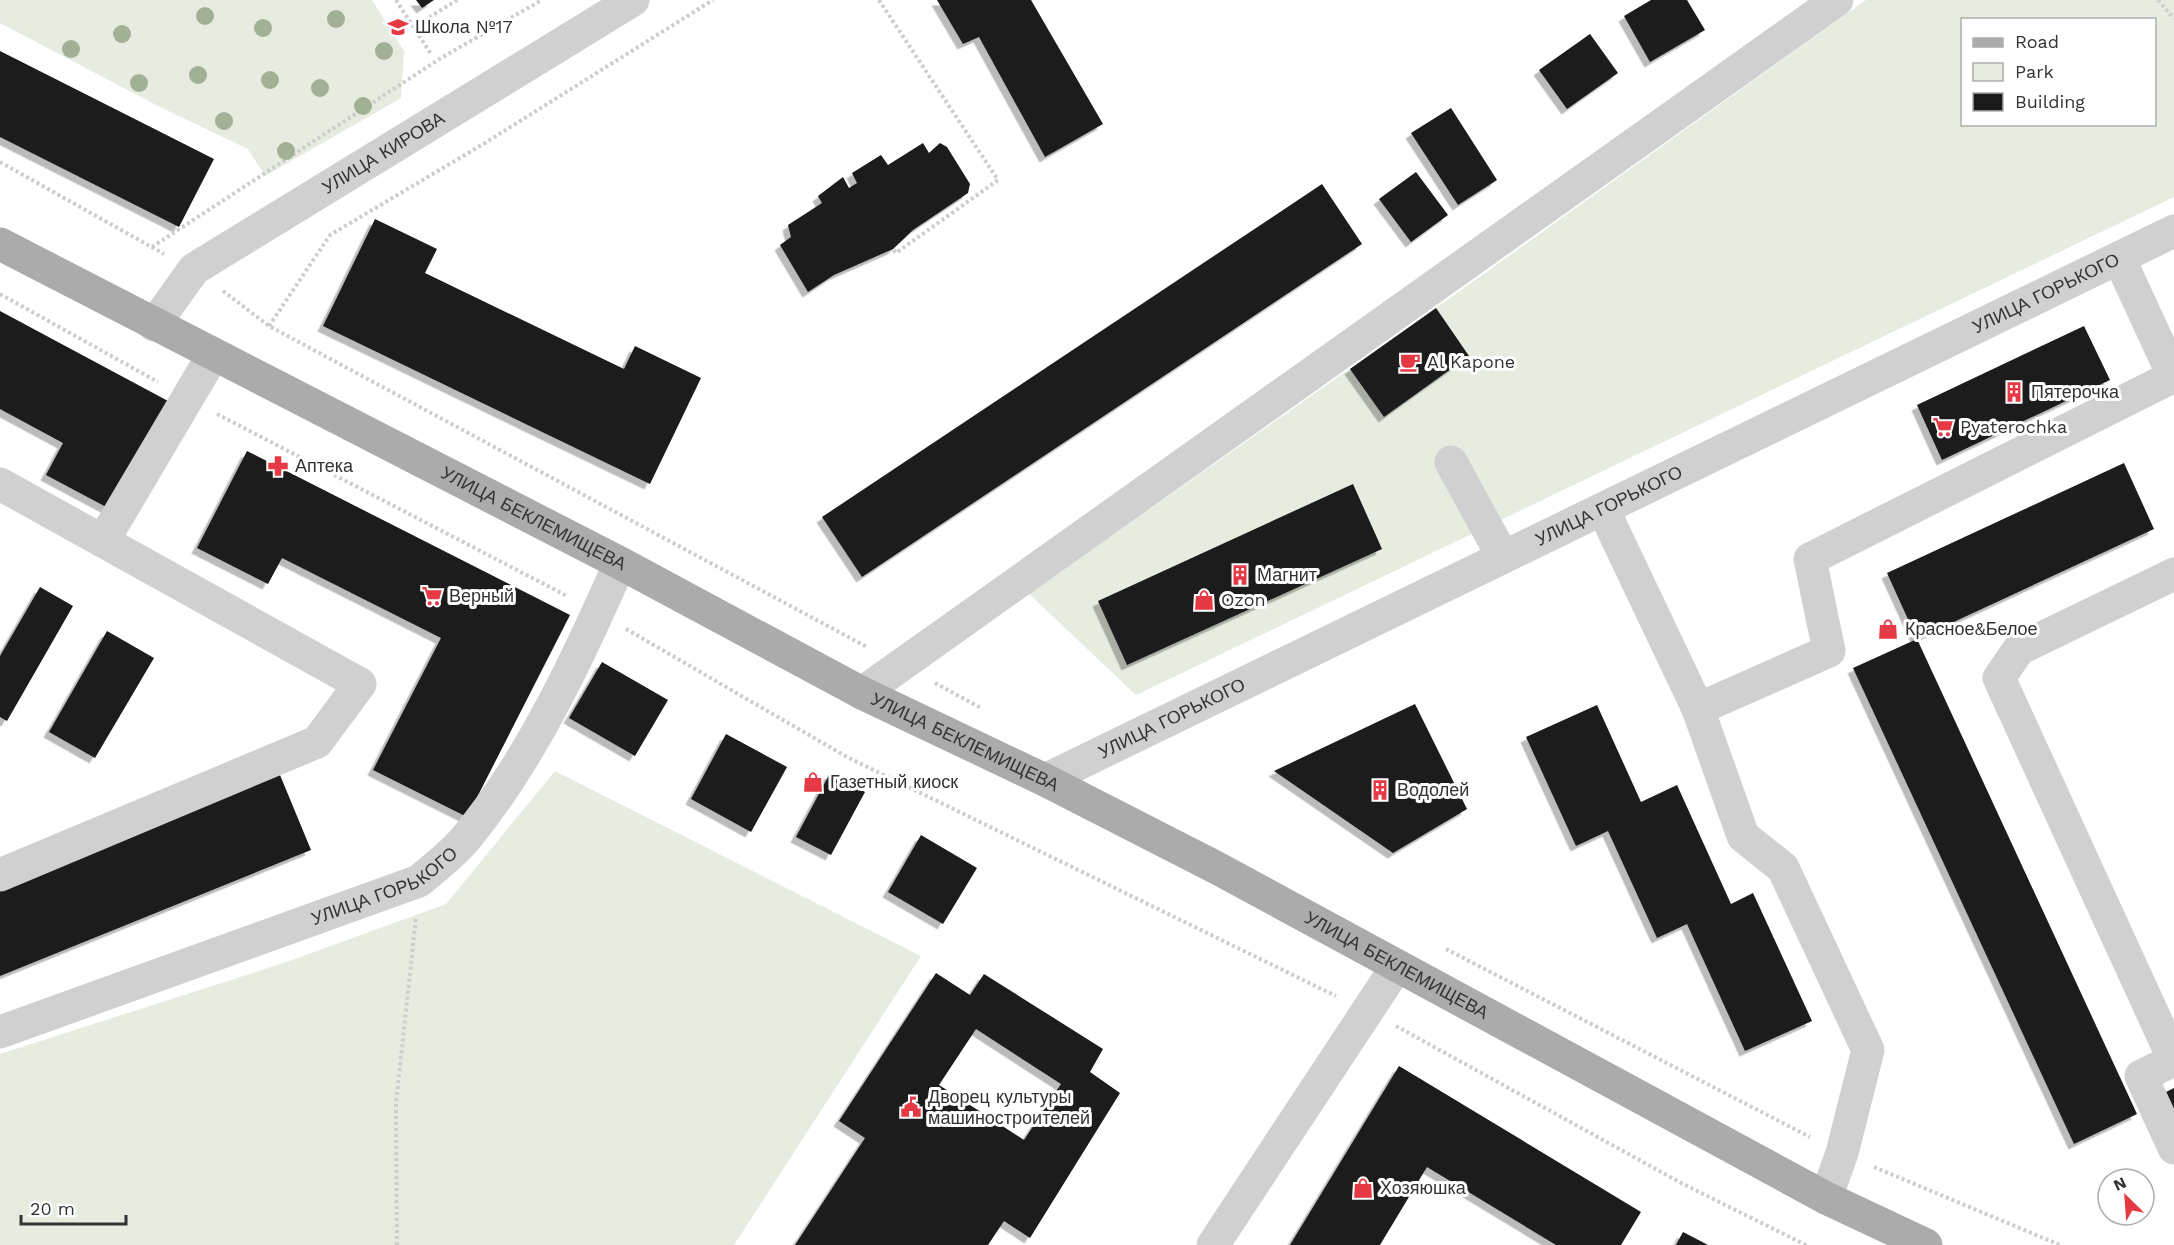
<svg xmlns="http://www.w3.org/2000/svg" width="2174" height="1245" font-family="'Work Sans',sans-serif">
<defs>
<filter id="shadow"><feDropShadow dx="-5.5" dy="5.5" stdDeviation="0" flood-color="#0004"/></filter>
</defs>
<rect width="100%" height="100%" fill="#fff"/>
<path fill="#e6ecdf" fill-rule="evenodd" d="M0,0H372L404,51L401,98L265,176L248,149L160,107L0,23Z
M1866,0H2174V197L1136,695L1029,594L1436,308ZM1962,20H2154V124H1962Z
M555,771L921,956L734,1245H0V1054L284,963L446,904Z"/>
<path fill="#1a1a1a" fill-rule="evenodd" filter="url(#shadow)" d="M416,0H434L422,8Z
M937,0H1031L1103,124L1045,157L979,37L963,44Z
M1651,0H1687L1705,30L1650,62L1624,16Z
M1590,34L1618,73L1567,109L1539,70Z
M0,51L214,159L179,227L0,137Z
M1451,108L1497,180L1458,205L1411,133Z
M923,143L929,153L940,143L947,147L970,184L968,193L913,230L893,249L834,275L808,292L780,245L791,237L788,225L822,203L818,196L843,177L849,188L857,183L852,173L881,155L888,165Z
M1416,172L1448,215L1411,242L1379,199Z
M1322,184L1362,244L862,577L822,517Z
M375,219L437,249L425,273L624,369L635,346L701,378L650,484L323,326Z
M1436,308L1469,356L1384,417L1350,369Z
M0,311L168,401L110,509L46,475L63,443L0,409Z
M2084,326L2110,380L1942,460L1917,405Z
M247,451L570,615L467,817L373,770L441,638L282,558L268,584L197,548Z
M2124,463L2154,529L1917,639L1887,573Z
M1353,484L1382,549L1127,665L1098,601Z
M40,587L73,606L7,721L0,717V656Z
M107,631L154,658L95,758L49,732Z
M1917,639L2137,1114L2074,1144L1853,668Z
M602,662L668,700L635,756L569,718Z
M1415,704L1467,809L1393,853L1274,771Z
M1597,705L1641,802L1677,785L1731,904L1753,893L1812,1021L1745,1051L1687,924L1657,938L1608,831L1576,846L1526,737Z
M726,734L787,767L751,832L691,799Z
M830,773L865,792L831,855L796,837Z
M280,775L311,850L0,976V888Z
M921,835L977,868L943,924L888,892Z
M936,973L970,995L984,974L1103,1049L1090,1072L1120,1093L1030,1238L1004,1221L988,1245H795L865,1138L839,1121ZM976,1029L1061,1084L1024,1140L939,1085Z
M1399,1066L1641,1212L1621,1245H1556L1427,1167L1380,1245H1290Z
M2174,1088V1120L2162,1094Z
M1683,1232L1708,1245H1676Z"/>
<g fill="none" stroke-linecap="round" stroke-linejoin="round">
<path stroke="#cdcdcd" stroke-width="4" stroke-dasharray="3 3" stroke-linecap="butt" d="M396,0L431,54
M879,0L998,180L896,253L893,249
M2158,0L2174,19
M414,27L457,0
M0,162L164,254
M152,247L441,58L542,0
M223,291L269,326L867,647
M0,294L158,382
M269,326L330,235L485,143L713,0
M217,414L567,596
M626,629L847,757L1336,996
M935,683L981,708
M1446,949L1810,1137
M1396,1026L1683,1184L1806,1245
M1874,1167L2060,1245
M397,1245L396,1103L416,918"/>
<g stroke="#d0d0d0" stroke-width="33">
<path d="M2119,258L2174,377"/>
<path id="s1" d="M154,325L194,269L633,0"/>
<path d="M1451,462L1503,557"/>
<path d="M0,484L360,684L317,742L0,875"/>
<path d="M1603,509L1698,709L1743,836L1783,868L1868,1050L1842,1153L1826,1198"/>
<path d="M103,541L213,355"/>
<path d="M2174,574L2019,649L1999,678L2174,1060"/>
<path d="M862,693L1837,0"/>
<path d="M1698,709L1829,651L1810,559L2174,376"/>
<path id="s2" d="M1045,780L2174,231"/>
<path id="s3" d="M0,1032L419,881C435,867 453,854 466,838C531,760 579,656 620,563"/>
<path d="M2174,1060L2141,1076L2174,1148"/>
<path d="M1213,1245L1397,966"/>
</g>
<path stroke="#ababab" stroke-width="33" id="s4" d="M0,244L620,563L862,693L1045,780L1217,868L1826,1198L1926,1245"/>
</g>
<g fill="#a2b095">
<circle cx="205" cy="16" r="9"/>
<circle cx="336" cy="19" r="9"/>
<circle cx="263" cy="28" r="9"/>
<circle cx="122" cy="34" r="9"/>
<circle cx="71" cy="49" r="9"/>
<circle cx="384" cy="51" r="9"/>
<circle cx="198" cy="75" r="9"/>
<circle cx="270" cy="80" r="9"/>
<circle cx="139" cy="83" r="9"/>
<circle cx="320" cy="88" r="9"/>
<circle cx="363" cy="106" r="9"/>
<circle cx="224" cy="121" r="9"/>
<circle cx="286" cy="151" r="9"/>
</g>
<defs>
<g id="school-bare" transform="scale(1.62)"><path d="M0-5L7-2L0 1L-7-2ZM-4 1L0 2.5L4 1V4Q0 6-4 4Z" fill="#e63946" stroke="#fff" stroke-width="2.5" paint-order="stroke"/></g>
<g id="cafe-bare" transform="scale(1.62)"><path d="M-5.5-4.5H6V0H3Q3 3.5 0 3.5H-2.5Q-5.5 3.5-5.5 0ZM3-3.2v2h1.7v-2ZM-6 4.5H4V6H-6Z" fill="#e63946" stroke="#fff" stroke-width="2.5" paint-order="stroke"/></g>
<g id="building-bare" transform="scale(1.62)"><path d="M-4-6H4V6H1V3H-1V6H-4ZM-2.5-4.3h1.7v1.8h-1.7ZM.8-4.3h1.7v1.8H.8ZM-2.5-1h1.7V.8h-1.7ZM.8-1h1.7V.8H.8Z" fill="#e63946" stroke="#fff" stroke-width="2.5" paint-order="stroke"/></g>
<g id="supermarket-bare" transform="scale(1.62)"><path d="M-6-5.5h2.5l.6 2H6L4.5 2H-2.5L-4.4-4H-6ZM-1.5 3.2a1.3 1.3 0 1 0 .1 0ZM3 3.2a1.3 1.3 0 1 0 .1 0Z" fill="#e63946" stroke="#fff" stroke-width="2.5" paint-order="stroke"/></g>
<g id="pharmacy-bare" transform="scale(1.62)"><path d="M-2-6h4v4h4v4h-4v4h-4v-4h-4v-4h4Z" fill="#e63946" stroke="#fff" stroke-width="2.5" paint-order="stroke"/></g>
<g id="shop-bare" transform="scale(1.62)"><path d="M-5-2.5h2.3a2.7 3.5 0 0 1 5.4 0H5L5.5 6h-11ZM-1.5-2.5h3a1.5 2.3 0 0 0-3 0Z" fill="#e63946" stroke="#fff" stroke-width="2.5" paint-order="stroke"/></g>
<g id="civic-bare" transform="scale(1.62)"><path d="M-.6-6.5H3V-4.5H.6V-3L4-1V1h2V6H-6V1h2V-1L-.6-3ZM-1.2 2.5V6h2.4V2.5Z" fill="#e63946" stroke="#fff" stroke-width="2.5" paint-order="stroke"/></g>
</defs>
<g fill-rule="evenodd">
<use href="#school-bare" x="398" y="27"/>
<use href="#cafe-bare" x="1410" y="362"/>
<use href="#building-bare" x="2014" y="392"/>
<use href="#supermarket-bare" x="1943" y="427"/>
<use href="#pharmacy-bare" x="278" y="466"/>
<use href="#building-bare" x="1240" y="575"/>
<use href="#supermarket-bare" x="432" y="596"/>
<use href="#shop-bare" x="1204" y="600"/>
<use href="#shop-bare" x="1888" y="629"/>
<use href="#shop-bare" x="813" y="782"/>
<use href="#building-bare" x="1380" y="790"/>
<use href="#civic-bare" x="911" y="1107"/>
<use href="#shop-bare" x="1363" y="1188"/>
</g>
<g text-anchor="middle" stroke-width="6" stroke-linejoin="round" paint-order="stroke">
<g font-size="18" fill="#333" stroke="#fff" text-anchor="start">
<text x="415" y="33">Школа №17</text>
<text x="1427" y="368">Al Kapone</text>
<text x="2031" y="398">Пятерочка</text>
<text x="1960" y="433">Pyaterochka</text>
<text x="295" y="472">Аптека</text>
<text x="1257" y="581">Магнит</text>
<text x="449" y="602">Верный</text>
<text x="1221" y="606">Ozon</text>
<text x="1905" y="635">Красное&amp;Белое</text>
<text x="830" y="788">Газетный киоск</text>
<text x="1397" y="796">Водолей</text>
<text x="928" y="1103">Дворец культуры<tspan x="928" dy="21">машиностроителей</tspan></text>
<text x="1380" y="1194">Хозяюшка</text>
</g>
<g font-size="18" fill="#333" stroke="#fff">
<text dy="6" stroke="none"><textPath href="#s1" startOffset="291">УЛИЦА КИРОВА</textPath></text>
<text dy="6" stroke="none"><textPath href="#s2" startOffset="1113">УЛИЦА ГОРЬКОГО</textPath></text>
<text dy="6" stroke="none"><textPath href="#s2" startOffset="627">УЛИЦА ГОРЬКОГО</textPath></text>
<text dy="6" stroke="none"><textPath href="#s4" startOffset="600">УЛИЦА БЕКЛЕМИЩЕВА</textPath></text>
<text dy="6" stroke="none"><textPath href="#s2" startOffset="141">УЛИЦА ГОРЬКОГО</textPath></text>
<text dy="6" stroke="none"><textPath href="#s4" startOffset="1086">УЛИЦА БЕКЛЕМИЩЕВА</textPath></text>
<text dy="6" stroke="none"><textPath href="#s3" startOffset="412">УЛИЦА ГОРЬКОГО</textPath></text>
<text dy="6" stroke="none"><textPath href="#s4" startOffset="1572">УЛИЦА БЕКЛЕМИЩЕВА</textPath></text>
</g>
</g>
<rect x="1961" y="18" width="195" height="108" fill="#ffffff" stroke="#adadad" stroke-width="1.5"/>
<rect x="1973" y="38" width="30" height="9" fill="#ababab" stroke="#adadad" stroke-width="1.5"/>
<text x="2015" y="48" font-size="18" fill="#333333">Road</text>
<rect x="1973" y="63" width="30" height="18" fill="#e6ecdf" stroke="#adadad" stroke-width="1.5"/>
<text x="2015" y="78" font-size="18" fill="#333333">Park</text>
<rect x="1973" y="93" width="30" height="18" fill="#1a1a1a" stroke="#adadad" stroke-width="1.5"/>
<text x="2015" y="108" font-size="18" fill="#333333">Building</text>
<g transform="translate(2126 1197) rotate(335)"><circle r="28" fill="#ffffff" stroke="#adadad" stroke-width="1.5"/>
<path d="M0-4.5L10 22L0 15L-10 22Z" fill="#e63946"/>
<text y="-9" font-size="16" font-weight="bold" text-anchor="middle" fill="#333333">N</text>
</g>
<path d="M21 1215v9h105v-9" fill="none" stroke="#333333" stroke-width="3"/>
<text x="30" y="1215" font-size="18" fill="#333333" stroke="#ffffff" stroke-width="4.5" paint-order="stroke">20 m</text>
</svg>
